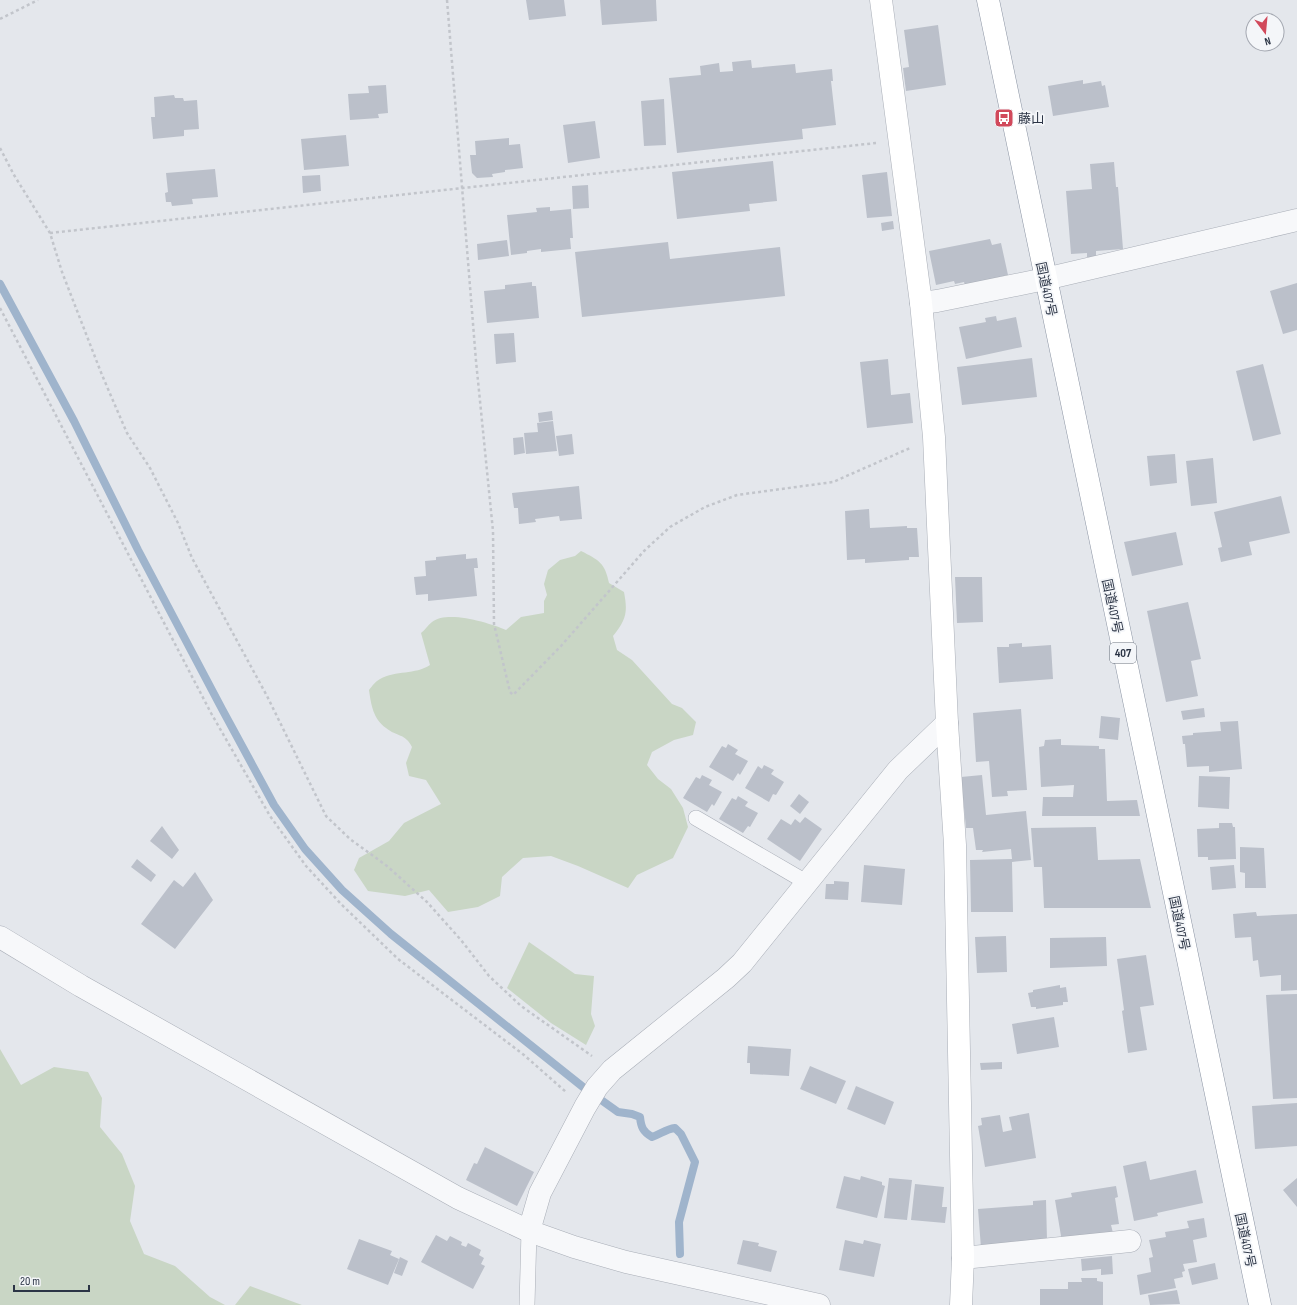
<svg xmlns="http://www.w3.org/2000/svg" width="1297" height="1305" font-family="'Sofia Sans Condensed','Noto Sans JP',sans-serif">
<rect width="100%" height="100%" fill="#e4e7ec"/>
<path fill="#c9d6c5" d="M581,551C599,560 605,563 609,583L624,592C628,613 626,620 613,636L617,650L632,660L672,704L682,708L696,722L693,735L674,740L652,752L647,765L658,779L671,789L683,808L688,827L673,858L637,875L628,888L578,866L551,856L523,858L502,877L500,896L478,907L448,912L429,890L405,896L368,891L354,870L359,858L389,841L404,823L441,804L426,780L409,776L406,763L412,747C405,733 397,737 386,728C373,719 371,704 369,690C372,686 376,681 380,679C396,670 415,675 430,665L421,633C425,630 428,625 432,622C448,610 489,623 506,630L521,617L544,613V601L547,595L544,584L548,570L560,560L575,556Z
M529,942L575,974L594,976L591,1014L595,1026L586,1045L551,1023L507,988Z
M0,1049L21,1085L54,1067L88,1072L102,1098L100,1127L122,1154L135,1186L130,1221L144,1254L175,1266L210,1297L225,1305H0Z
M250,1286L302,1305H235Z"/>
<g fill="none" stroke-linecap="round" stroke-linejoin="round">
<path stroke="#9fb4cc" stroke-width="8" d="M0,284L74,421L138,550L222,709L274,805L305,849L342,890L391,934L583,1087L618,1112L632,1114L640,1117C641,1127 643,1132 652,1137C661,1134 666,1129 675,1128L681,1134L695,1162L679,1222L680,1254"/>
</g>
<path fill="#bbc0ca" d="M526,0H564L566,16L529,20Z
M600,0H656L657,21L602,25Z
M938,25L946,85L906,91L903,68L909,67L904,30Z
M751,60L752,68L795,64L796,73L832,69L833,81H831L836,125L802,129L803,139L677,153L669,78L701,75L700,66L719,63L720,72L733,71L732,62Z
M1083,80V84L1101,81L1102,86L1105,85L1109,107L1053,116L1048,86Z
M386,85L388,113L378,114L379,118L350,120L348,94L369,93L368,86Z
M174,95L175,98H183L184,101L197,100L199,129L184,130V136L153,139L151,117H155L154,97Z
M664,99L666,145L644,146L641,101Z
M595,121L600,158L568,163L563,125Z
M346,135L349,166L304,170L301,139Z
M509,138V145L520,144L523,168L505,170V172L492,174L493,177L477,178L472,173L470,155H476L475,141Z
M773,161L777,201L749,204L750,211L677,219L672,172Z
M1114,162L1116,187H1118L1123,249L1096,251V257H1087V253L1071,254L1066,191L1092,189L1090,164Z
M215,169L218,197L192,199L193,204L172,206L171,202H166L165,193L168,192L166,173Z
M887,172L892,216L867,218L862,175Z
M320,175L321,191L303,193L302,176Z
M588,185L589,208L573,209L572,186Z
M550,207V211L571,209L573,238H570L571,249L541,252V249L527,251V253L511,255L507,215L537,212L536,208Z
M893,221L894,229L882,231L881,223Z
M990,239L992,245L1001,243L1008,275L965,285L964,282L955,284L954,281L936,285L929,251Z
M507,240L509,256L478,260L477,244Z
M668,242L670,259L780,247L785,296L582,317L575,252Z
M532,282V286H536L539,318L487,323L484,291L505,289V285Z
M1297,283V330L1283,334L1270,291Z
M996,316L997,321L1016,317L1022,347L966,359L959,327L986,322L985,318Z
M514,333L516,362L496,364L494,334Z
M1032,358L1037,397L962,405L957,367Z
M888,359L891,395L910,393L913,423L867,428L860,362Z
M1263,364L1281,434L1253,441L1236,371Z
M552,411L553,420L539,422L538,413Z
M553,421L557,451L526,454L524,433L538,432L537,423Z
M572,434L574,454L559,456L556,436Z
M523,437L525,453L514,455L513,438Z
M1175,454L1177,483L1150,486L1147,456Z
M1213,458L1217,503L1191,506L1186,461Z
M579,486L582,519L560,521L559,516L535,519L536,522L519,524L518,508H514L512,493Z
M1281,496L1290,533L1249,542L1252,555L1221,562L1218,548L1222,547L1214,512Z
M869,509L870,528L907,526V528H917L919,557H909V560L865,563V559L847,560L845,511Z
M1176,532L1183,565L1132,576L1124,542Z
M466,554V559L477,558L478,568H474L477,596L428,601V594L416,595L414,577L426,576L425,561L436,560V557Z
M955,577H982L983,622L957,623Z
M1188,602L1201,659L1191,661L1198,696L1166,702L1147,611Z
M1022,643V647L1051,645L1053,679L999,683L997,647H1009V644Z
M1204,708L1205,717L1183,720L1181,711Z
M1021,709L1027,790L1007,791L1008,796L992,797L989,761L976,762L973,713Z
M1101,716L1120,718L1118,740L1099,738Z
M1238,721L1242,769L1209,772V766L1187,767L1185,744H1183L1182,736L1193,735V733L1221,731L1220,722Z
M1061,739V745L1099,746V749H1105L1107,801L1137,800L1140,816H1042L1043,797H1073L1074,785L1041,787L1039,747L1044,746L1045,740Z
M728,744L738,750L735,754L748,761L740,775L738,773L733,781L709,767L722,746L726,748Z
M764,765L774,770L771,774L784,782L776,795L773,794L769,802L745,788L758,766L762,769Z
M702,775L712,780L709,785L722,792L714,806L712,804L707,812L683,798L696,777L700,779Z
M982,775L986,815L1026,811L1031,860L1012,862L1013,912H971L970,860L1012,859L1011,849L982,852L983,850H976L973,828H966L961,777Z
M1199,776L1230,777L1229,809L1198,807Z
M799,794L809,802L800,814L790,806Z
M738,796L748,802L745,806L758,813L750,827L748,826L743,833L719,819L732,798L736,800Z
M805,817L822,829L800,861L767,839L781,819L791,825L795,819L800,823Z
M1219,823H1232L1233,827H1235L1236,859L1208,860V857H1198L1197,829L1219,828Z
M162,826L179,850L172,859L150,841Z
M1096,827L1098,860L1140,859L1151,908H1044L1042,867H1034L1031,828Z
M1240,847L1264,848L1266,888H1245V873L1240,872Z
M137,859L156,875L151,882L131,867Z
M864,865L905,869L902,905L861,902Z
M1234,865L1236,888L1212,890L1210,867Z
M195,872L213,900L175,949L141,924L174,880L183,887Z
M834,881L849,882L848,900L825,899L826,884H834Z
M1256,912L1257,916L1297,914V990L1281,991V975L1260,977L1258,960L1253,961L1251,937L1235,938L1233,914Z
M1006,936L1007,972L977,973L975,937Z
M1106,937L1107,966L1050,968V938Z
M1146,955L1154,1005L1140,1007L1147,1050L1128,1053L1122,1011L1124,1010L1117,959Z
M1060,985V988L1066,987L1068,1002H1063V1005L1036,1009V1007H1031L1028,993L1033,992V990Z
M1297,994V1098L1273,1099L1266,995Z
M1054,1017L1059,1047L1017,1054L1012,1024Z
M748,1046L791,1049L789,1076L750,1074V1063H747Z
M1002,1062V1069L981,1070L980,1063Z
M810,1066L846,1081L836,1104L800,1089Z
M856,1086L894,1102L885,1125L847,1109Z
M1297,1103V1146L1255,1149L1252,1106Z
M1029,1113L1036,1158L985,1167L978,1126L982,1125L981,1118L1000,1115L1003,1132L1012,1130L1009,1117Z
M485,1147L534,1172L517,1206L466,1180L474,1163L477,1164Z
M1146,1161L1150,1180L1196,1170L1203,1203L1157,1213L1158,1216L1134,1221L1123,1166Z
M844,1176L860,1180L861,1176L882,1182V1185L885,1186L877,1218L836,1208Z
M889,1178L912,1180L907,1220L884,1218Z
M1297,1178V1207L1283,1190Z
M915,1184L944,1187L942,1207H947L945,1223L911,1220Z
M1116,1186L1118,1197L1115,1198L1119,1224L1111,1225L1113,1233L1062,1242L1055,1200L1072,1197L1071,1193Z
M1046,1200L1047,1240L981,1248L978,1209L1033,1205V1201Z
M1204,1218L1207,1237L1193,1240L1197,1262L1183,1264L1185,1271L1182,1272L1183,1277L1174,1279L1176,1288L1140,1295L1137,1275L1151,1272L1149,1258L1153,1257L1149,1240L1166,1237L1165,1232L1189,1228L1187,1221Z
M436,1235L447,1241L450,1236L462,1242L461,1245L466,1247L468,1243L481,1250L479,1255L484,1258L481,1264L485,1266L473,1289L421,1262Z
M359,1239L392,1251L390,1255L399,1259L388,1285L347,1269Z
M743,1240L759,1243L758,1246L777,1251L771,1272L737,1264Z
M845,1240L863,1244L864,1240L881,1244L874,1277L839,1270Z
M1112,1256L1113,1274L1101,1275V1269L1082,1271L1081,1259Z
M400,1257L408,1261L402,1276L394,1273Z
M1215,1263L1218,1279L1192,1285L1188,1269Z
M1081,1278H1097V1281L1103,1282V1305H1040V1289H1068V1282H1082Z
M1177,1290L1180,1304L1150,1305L1148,1295Z"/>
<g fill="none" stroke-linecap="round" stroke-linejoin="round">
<g stroke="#a9aeb7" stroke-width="16">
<path id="lane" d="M696,818L806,882
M527,1305L529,1231"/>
</g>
<g stroke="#a9aeb7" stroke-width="23">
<path id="street" d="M921,303L937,301L1045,279L1297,220
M0,937L81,986L458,1198L529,1231L574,1247L626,1262L819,1305
M529,1231L540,1193L585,1107L597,1087L612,1070L726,978L742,963L898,770L947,723
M963,1258L1130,1241"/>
</g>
<g stroke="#a9aeb7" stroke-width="23">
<path id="secondary" d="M881,0L921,303L934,437L947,723L955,845L963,1258L961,1305"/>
</g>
<g stroke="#8b94a3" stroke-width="23">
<path id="highway" d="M988,0L1260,1305"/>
</g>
<path stroke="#c2c5cb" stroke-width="2.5" stroke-dasharray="3 3" stroke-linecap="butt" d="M447,0L476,361L493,531L494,624L510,692L513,695L561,646L644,551L670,527L705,507L737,495L833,482L910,448
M0,19L38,0
M0,148L14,175L50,233L62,272L102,375L127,433L150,468L178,523L192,558L267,696L326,816L350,839L387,866L427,902L461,940L489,976L521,1006L592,1056
M50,233L876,143
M0,308L211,713L270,816L306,866L341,904L398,959L524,1055L566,1092"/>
<use href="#lane" stroke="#f7f8fa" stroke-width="15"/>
<use href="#street" stroke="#f7f8fa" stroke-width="22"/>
<use href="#secondary" stroke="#fff" stroke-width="22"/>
<use href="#highway" stroke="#fff" stroke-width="22"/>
</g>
<defs>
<g id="bus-square" transform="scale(1)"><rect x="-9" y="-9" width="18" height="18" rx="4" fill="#d1495b" stroke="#f4f6f9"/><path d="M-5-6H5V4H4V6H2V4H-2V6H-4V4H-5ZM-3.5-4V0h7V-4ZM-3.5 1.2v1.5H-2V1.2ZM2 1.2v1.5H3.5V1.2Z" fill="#fff"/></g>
</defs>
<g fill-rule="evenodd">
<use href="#bus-square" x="1004" y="118"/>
</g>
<g text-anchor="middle" stroke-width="3.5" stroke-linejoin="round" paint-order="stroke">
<rect fill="#f4f6f9" stroke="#676e7b" stroke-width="1" x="1110" y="643" width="26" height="20" rx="3"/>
<g font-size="12" font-weight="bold" fill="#2b3445">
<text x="1123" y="657">407</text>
</g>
<g font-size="13" fill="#2b3445" stroke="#f4f6f9" text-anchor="start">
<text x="1018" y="123">藤山</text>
</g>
<g font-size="13" fill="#2b3445" stroke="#f4f6f9">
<text transform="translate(1047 289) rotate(78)" y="5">国道407号</text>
<text transform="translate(1113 606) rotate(78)" y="5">国道407号</text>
<text transform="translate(1180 923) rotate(78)" y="5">国道407号</text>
<text transform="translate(1246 1240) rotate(78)" y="5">国道407号</text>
</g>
</g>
<g transform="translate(1265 32) rotate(164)"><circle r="19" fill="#f4f6f9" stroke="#a4a8b1"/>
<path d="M0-3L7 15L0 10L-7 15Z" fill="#d1495b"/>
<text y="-6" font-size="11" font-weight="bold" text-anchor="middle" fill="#2b3445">N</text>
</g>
<path d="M14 1285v6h75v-6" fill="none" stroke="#2b3445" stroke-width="2"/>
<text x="20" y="1285" font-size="12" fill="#2b3445" stroke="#f4f6f9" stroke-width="3" paint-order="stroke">20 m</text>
</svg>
